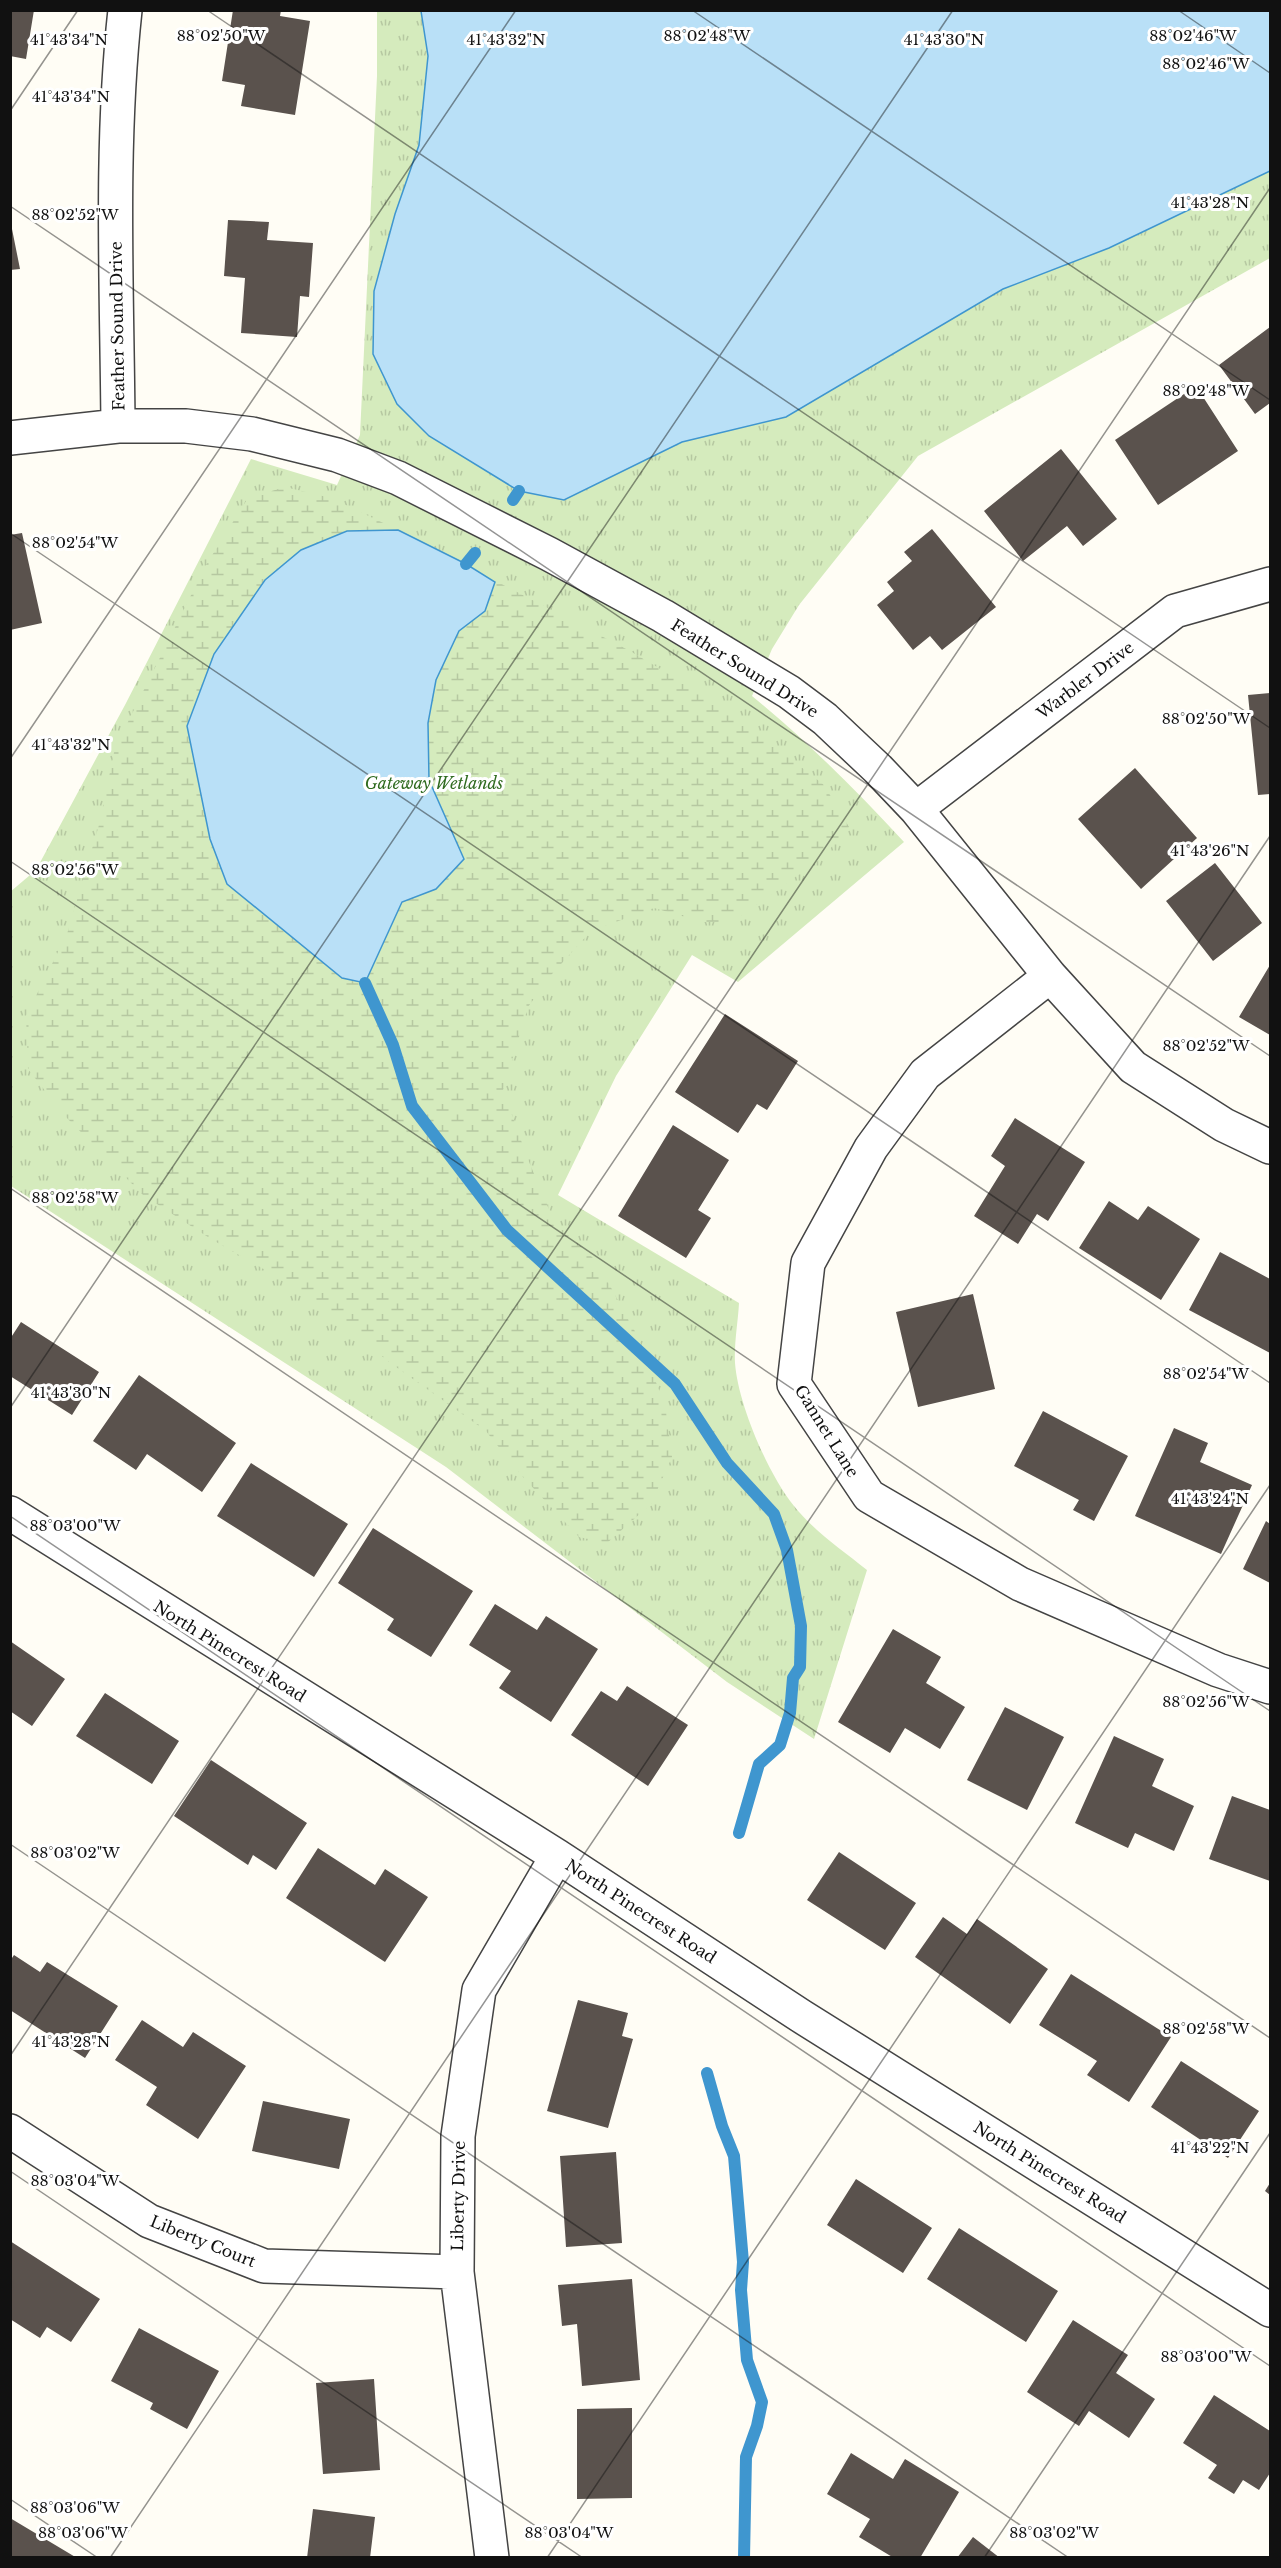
<svg xmlns="http://www.w3.org/2000/svg" width="1281" height="2568" font-family="'Libre Baskerville',serif">
<defs>
<pattern id="grass-tufts" width="24" height="20" patternUnits="userSpaceOnUse" patternTransform="scale(1.5)"><rect width="24" height="20" fill="#d5ebbd"/><path d="M3 7l-1-3M5 7V3M7 7l1-3M15 17l-1-3M17 17v-4M19 17l1-3" fill="none" stroke="#b6c8a1"/></pattern>
<pattern id="wetland-marsh" width="20" height="14" patternUnits="userSpaceOnUse" patternTransform="scale(1.5)"><rect width="20" height="14" fill="#d5ebbd"/><path d="M1 5h8M5 5V1M11 12h8M15 12V8" fill="none" stroke="#b6c8a1"/></pattern>
</defs>
<rect width="100%" height="100%" fill="#fffdf5"/>
<path fill="url(#grass-tufts)" d="M377,11H1270V258L918,456L799,605L772,649L752,696C807,741 856,790 904,842L738,982L692,955L616,1076L558,1195L739,1303C738,1322 734,1343 735,1363C738,1404 768,1474 794,1506C814,1531 842,1550 867,1570L814,1739L727,1682L446,1467L11,1186L10,892L36,870L125,705L251,459L337,485L360,435L377,76Z"/>
<path fill="url(#wetland-marsh)" d="M285,487L331,498L398,530L630,651L726,708L824,785L849,827L822,858L732,922H703L654,908L591,931L552,974L528,1007L503,1090L527,1157L553,1219L597,1262L638,1337L665,1405L672,1457L651,1504L607,1543L579,1537L521,1475L486,1431L389,1362L309,1295L211,1239L143,1195L65,1116L28,1069L26,1016L67,934L99,825L115,748L206,565L248,498Z"/>
<path fill="#b9e0f7" stroke="#3f96cf" stroke-width="1.5" d="M421,11H1270V171L1109,248L1003,289L786,417L682,442L564,500L519,491L429,436L397,404L373,354L374,291L395,214L419,145L428,56Z
M398,530L466,564L495,582L485,611L459,631L436,680L428,723L429,780L464,859L436,889L402,902L365,983L342,978L227,884L210,839L187,726L214,654L265,580L301,550L347,531Z"/>
<g fill="none" stroke-linecap="round" stroke-linejoin="round">
<path stroke="#3f96cf" stroke-width="12" d="M513,500L519,491
M466,564L475,553
M365,983L393,1045L412,1106L507,1230L675,1384L727,1463L774,1514L787,1550L801,1626L800,1667L793,1678L790,1713L780,1745L759,1764L739,1833
M707,2073L722,2126L734,2156L743,2262L741,2290L747,2360L762,2402L757,2426L746,2457L744,2558"/>
</g>
<path fill="#5a524d" d="M10,10H34L26,59L10,56Z
M233,10H281L280,16L310,21L295,115L241,106L245,85L222,81Z
M10,219L20,269L10,270Z
M228,220L269,222L267,240L313,243L309,297L300,296L297,337L241,333L245,278L224,276Z
M1270,327V403L1255,414L1219,365Z
M1196,386L1238,451L1158,505L1115,440Z
M1061,449L1117,519L1083,546L1067,526L1023,561L984,511Z
M932,529L996,607L942,650L930,636L913,650L877,605L894,591L887,582L912,561L904,552Z
M22,533L42,623L10,630V535Z
M1270,693V794L1258,795L1248,695Z
M1135,768L1197,838L1141,889L1078,819Z
M1215,863L1262,923L1213,961L1166,901Z
M1270,965V1035L1239,1017Z
M725,1014L798,1061L767,1110L757,1104L738,1133L675,1092Z
M1015,1118L1085,1162L1048,1221L1037,1214L1018,1244L974,1216L1005,1166L991,1156Z
M673,1125L729,1160L698,1210L711,1218L686,1258L618,1216Z
M1109,1201L1138,1220L1148,1206L1200,1239L1161,1300L1079,1248Z
M1220,1252L1270,1279V1353L1189,1310Z
M973,1294L995,1389L918,1407L896,1312Z
M21,1322L99,1372L72,1415L10,1376V1339Z
M139,1375L236,1443L202,1492L147,1454L136,1470L93,1441Z
M1043,1411L1128,1456L1094,1521L1073,1510L1079,1500L1014,1466Z
M1174,1428L1208,1443L1200,1462L1252,1485L1221,1554L1135,1516Z
M251,1463L348,1524L314,1577L217,1516Z
M1266,1521L1270,1524V1583L1243,1569Z
M373,1528L473,1591L431,1657L387,1630L394,1619L338,1583Z
M495,1604L537,1630L546,1616L598,1649L551,1722L499,1688L511,1671L469,1645Z
M893,1629L941,1657L926,1683L965,1707L940,1749L905,1728L890,1753L838,1722Z
M10,1641L65,1679L32,1726L10,1711Z
M627,1686L688,1725L648,1786L571,1735L601,1691L617,1701Z
M105,1693L179,1741L152,1784L76,1736Z
M1005,1707L1064,1737L1027,1810L967,1780Z
M1114,1736L1164,1759L1152,1786L1194,1806L1174,1851L1135,1833L1128,1848L1075,1823Z
M211,1760L307,1823L276,1870L253,1855L248,1865L174,1816Z
M1232,1796L1270,1810V1881L1209,1859Z
M318,1848L375,1885L385,1869L428,1897L385,1962L286,1898Z
M839,1852L916,1903L885,1950L807,1900Z
M943,1917L967,1934L977,1919L1048,1969L1010,2024L915,1957Z
M14,1955L40,1972L47,1962L118,2006L85,2058L10,2010V1961Z
M1071,1974L1171,2037L1129,2102L1087,2075L1097,2061L1039,2025Z
M578,2000L628,2013L622,2036L633,2039L608,2128L547,2111Z
M142,2020L183,2047L193,2032L246,2066L198,2139L146,2105L157,2087L115,2060Z
M1181,2061L1259,2111L1228,2158L1151,2107Z
M263,2101L350,2119L339,2169L252,2151Z
M616,2152L622,2243L566,2247L560,2156Z
M856,2179L932,2228L903,2273L827,2225Z
M1270,2183V2195L1265,2191Z
M959,2228L1058,2291L1026,2342L927,2279Z
M10,2241L100,2299L71,2342L47,2327L40,2338L10,2319Z
M632,2279L640,2380L582,2386L577,2324L562,2326L558,2285Z
M1073,2320L1128,2355L1116,2373L1155,2399L1129,2438L1089,2411L1079,2426L1027,2392Z
M139,2328L219,2371L187,2429L150,2409L153,2403L111,2381Z
M374,2379L380,2470L323,2474L316,2383Z
M1214,2395L1270,2431V2473L1259,2490L1243,2480L1234,2494L1208,2478L1217,2465L1183,2443Z
M632,2408V2498L577,2499V2409Z
M851,2453L893,2479L905,2459L959,2492L920,2558H894L859,2537L870,2519L827,2494Z
M313,2509L375,2517L370,2558H307Z
M10,2518L77,2558H10Z
M973,2537L1000,2558H957Z"/>
<g fill="none" stroke-linecap="round" stroke-linejoin="round">
<g stroke="#444" stroke-width="36">
<path id="street" d="M118,426C117,288 110,148 125,10
M10,438L118,426H186L252,434L337,455L398,478L549,554L663,616L789,692L825,719L878,769L916,809L1050,976L1133,1067L1224,1125L1270,1147
M916,809L1175,611L1270,584
M1050,976L925,1074L871,1148L808,1263L794,1384L869,1496L1020,1584L1218,1670L1270,1687
M10,1513L557,1856L801,2016L1270,2310
M10,2131L149,2221L264,2266L457,2272
M492,2558L457,2272L458,2136L479,1990L557,1856"/>
</g>
<use href="#street" stroke="#fff" stroke-width="33"/>
</g>
<path fill="none" stroke="#111" stroke-width="1.5" stroke-opacity="0.45" d="M207,10L1270,728M692,10L1270,400M1178,10L1270,73M10,111L78,10M10,206L1270,1056M10,533L1270,1383M10,759L516,10M10,861L1270,1711M10,1188L1270,2038M10,1408L953,10M10,1516L1270,2366M10,1844L1069,2558M10,2056L1270,188M10,2171L583,2558M10,2499L98,2558M110,2558L1270,836M547,2558L1270,1485M984,2558L1270,2133"/>
<g text-anchor="middle" stroke-width="6" stroke-linejoin="round" paint-order="stroke">
<g font-size="16" fill="#111" stroke="#fff">
<text transform="translate(117 326) rotate(-91)" y="6">Feather Sound Drive</text>
<text transform="translate(745 668) rotate(32)" y="6">Feather Sound Drive</text>
<text transform="translate(1085 680) rotate(-37)" y="6">Warbler Drive</text>
<text transform="translate(827 1431) rotate(58)" y="6">Gannet Lane</text>
<text transform="translate(230 1651) rotate(32)" y="6">North Pinecrest Road</text>
<text transform="translate(641 1911) rotate(33)" y="6">North Pinecrest Road</text>
<text transform="translate(1050 2172) rotate(32)" y="6">North Pinecrest Road</text>
<text transform="translate(458 2196) rotate(-89)" y="6">Liberty Drive</text>
<text transform="translate(203 2241) rotate(22)" y="6">Liberty Court</text>
</g>
<g font-size="16" font-style="italic" fill="#2f6b1f" stroke="#fff">
<text x="434" y="789">Gateway Wetlands</text>
</g>
</g>
<g font-size="15" text-anchor="middle" fill="#111" stroke="#fff" stroke-width="6" stroke-linejoin="round" paint-order="stroke">
<text x="221" y="41">88°02'50"W</text>
<text x="707" y="41">88°02'48"W</text>
<text x="1193" y="41">88°02'46"W</text>
<text x="69" y="45">41°43'34"N</text>
<text x="506" y="45">41°43'32"N</text>
<text x="944" y="45">41°43'30"N</text>
<text x="1206" y="69">88°02'46"W</text>
<text x="71" y="102">41°43'34"N</text>
<text x="1210" y="208">41°43'28"N</text>
<text x="75" y="220">88°02'52"W</text>
<text x="1206" y="396">88°02'48"W</text>
<text x="75" y="548">88°02'54"W</text>
<text x="1206" y="724">88°02'50"W</text>
<text x="71" y="750">41°43'32"N</text>
<text x="1210" y="856">41°43'26"N</text>
<text x="75" y="875">88°02'56"W</text>
<text x="1206" y="1051">88°02'52"W</text>
<text x="75" y="1203">88°02'58"W</text>
<text x="1206" y="1379">88°02'54"W</text>
<text x="71" y="1398">41°43'30"N</text>
<text x="1210" y="1504">41°43'24"N</text>
<text x="75" y="1531">88°03'00"W</text>
<text x="1206" y="1707">88°02'56"W</text>
<text x="75" y="1858">88°03'02"W</text>
<text x="1206" y="2034">88°02'58"W</text>
<text x="71" y="2047">41°43'28"N</text>
<text x="1210" y="2153">41°43'22"N</text>
<text x="75" y="2186">88°03'04"W</text>
<text x="1206" y="2362">88°03'00"W</text>
<text x="75" y="2513">88°03'06"W</text>
<text x="83" y="2538">88°03'06"W</text>
<text x="569" y="2538">88°03'04"W</text>
<text x="1054" y="2538">88°03'02"W</text>
</g>
<rect width="1281" height="2568" fill="none" stroke="#111111" stroke-width="24"/>
</svg>
